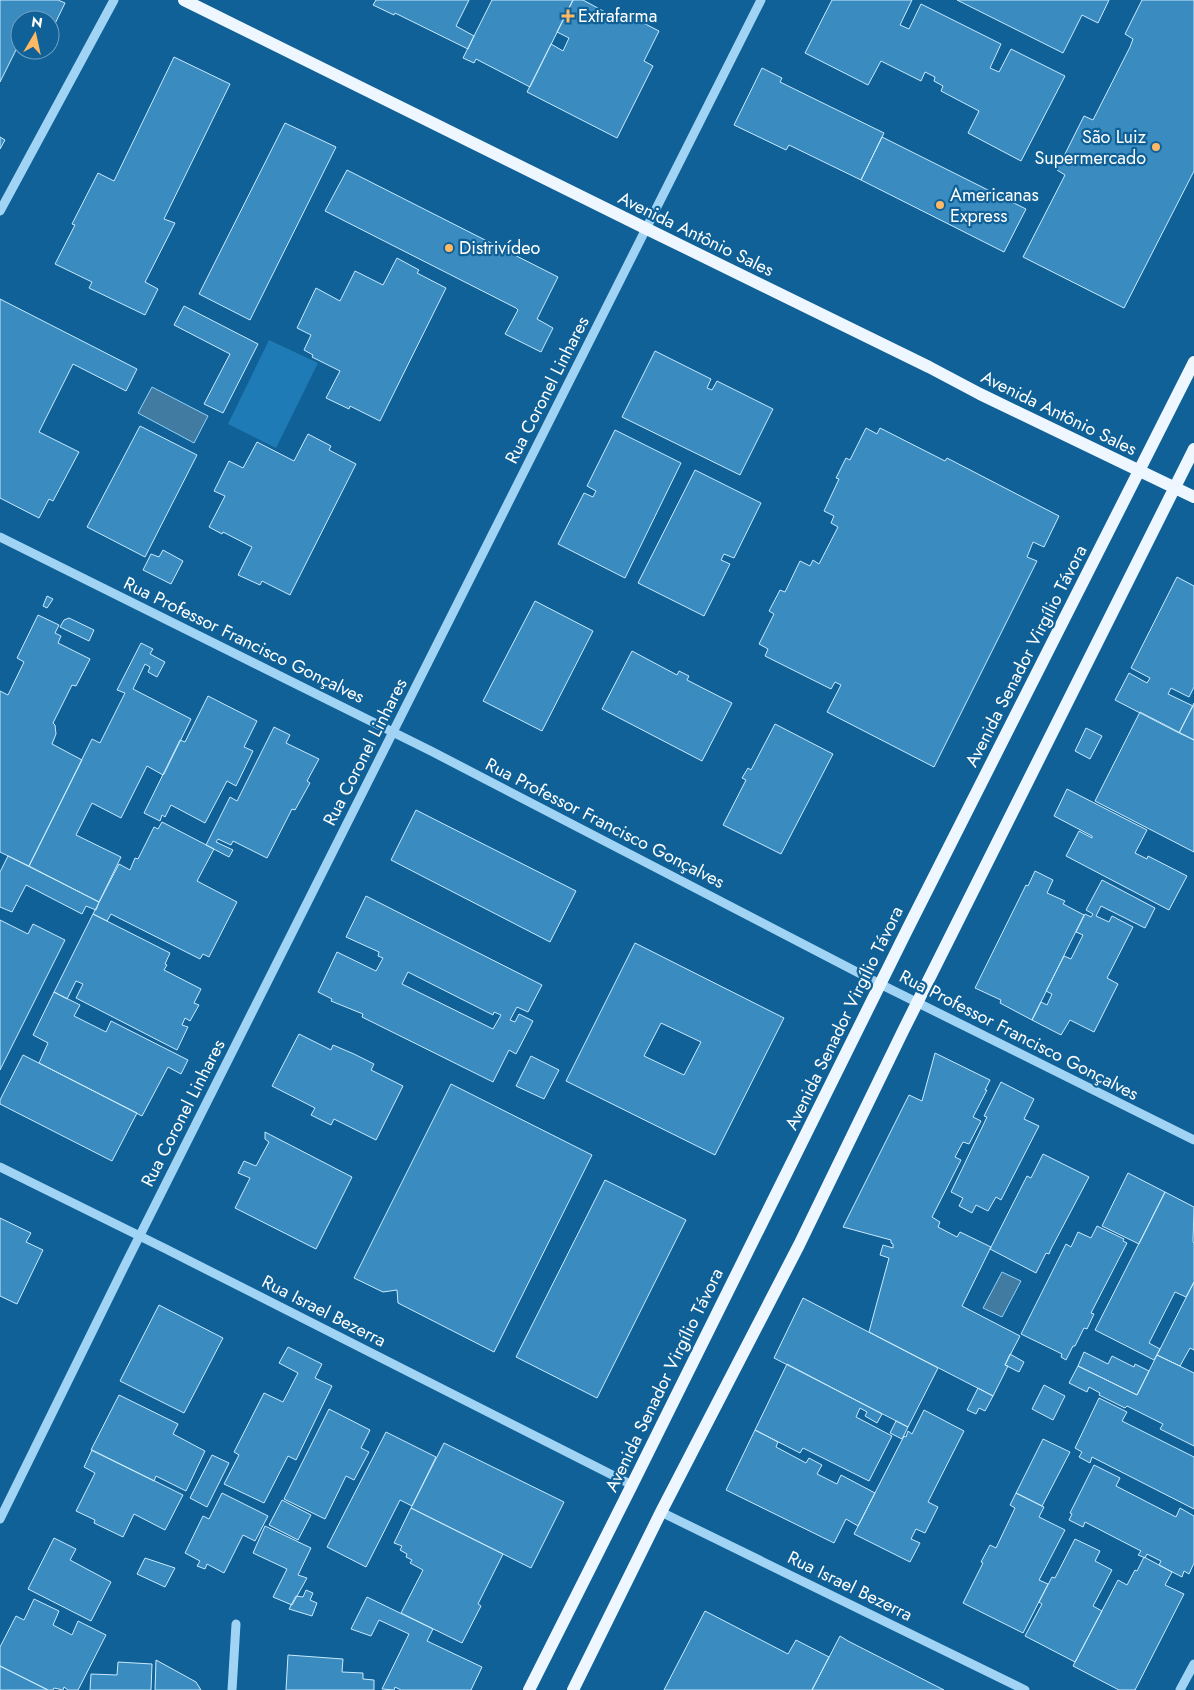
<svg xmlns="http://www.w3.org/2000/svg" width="1194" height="1690" font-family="Jost,sans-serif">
<rect width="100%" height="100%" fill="#106197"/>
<path fill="#1f7bb5" d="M269,340L318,363L276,448L228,424Z"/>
<path fill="#417ba1" stroke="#92d2f7" d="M152,387L208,416L194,443L138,413Z
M1002,1272L1021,1281L1002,1317L983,1308Z"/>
<path fill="#398bc0" stroke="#c9eafe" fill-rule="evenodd" d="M0,0H58L65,3L50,34V20H20V42L0,82Z
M376,0H469L456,26L474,36L468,49L395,13L394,15L373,5Z
M492,0H573L530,87L476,59L474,63L463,58Z
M573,0H583L618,19L622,12L659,31L644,61L653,66L617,138L527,92L551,44L563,51L569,38L557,32Z
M832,0H912L900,25L909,29L921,4L1001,44L990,68L999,72L1011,49L1065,76L1021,161L968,133L979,111L941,91L943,86L934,81L935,77L925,72L921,81L881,61L868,85L805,53Z
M957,0H1109L1098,23L1082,15L1063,53Z
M1142,0H1194V171L1124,308L1023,257L1065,175L1057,170L1084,116L1093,120L1130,47L1133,39L1125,34Z
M174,57L230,84L164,219L175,223L145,282L158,289L145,315L89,288L92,282L55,264L75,225L72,224L98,173L114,181Z
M762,68L782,78L780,82L884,133L861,180L789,145L786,150L734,125Z
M285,123L336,147L250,320L199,294Z
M0,137L5,140L0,149Z
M882,137L1026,209L1004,252L861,180Z
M347,170L558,277L537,319L553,328L541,352L505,334L518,310L516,308L325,211Z
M397,258L419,270L417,273L446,288L380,421L350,406L349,409L326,398L340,371L312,357L313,355L304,350L311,335L297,328L316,288L340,301L355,271L383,285Z
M0,299L137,369L126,391L73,364L39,432L79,452L53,501L49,499L39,518L0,498Z
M184,306L258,344L223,413L204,404L230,354L174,325Z
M655,351L711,379L707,388L712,390L717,381L773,409L740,475L622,417Z
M140,426L197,455L145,557L87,527Z
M866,428L877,434L880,428L945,461L947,458L1059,516L1044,547L1033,542L1027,557L1037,561L934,767L827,712L841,685L835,682L831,689L765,656L768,649L759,644L774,614L769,611L780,590L785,592L800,561L810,566L813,560L819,564L838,527L831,523L834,516L824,511L839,479L836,478L846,458L850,460Z
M615,430L681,463L625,578L558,544L584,493L593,497L596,491L587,486Z
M308,434L331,446L329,450L356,464L290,595L262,581L260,585L238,575L252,547L223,532L222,534L209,527L225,496L214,491L229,461L243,468L257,442L294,461Z
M695,470L761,503L734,558L724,554L721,560L730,564L704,616L638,583Z
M163,550L183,561L171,584L143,570L151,554L159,557Z
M1177,577L1194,586V687L1189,697L1171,688L1168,694L1193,706L1179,733L1115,700L1129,673L1147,683L1150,678L1131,668Z
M47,596L53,599L47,608L43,606Z
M535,601L593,631L542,731L483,701Z
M38,615L59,625L55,633L61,636L58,643L90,659L76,686L72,685L53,723L55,725L56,734L52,744L82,760L29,866L0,852V691L8,695L24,662L17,658Z
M69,618L94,630L89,641L60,627L64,620Z
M141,643L153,649L150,654L165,662L157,677L148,672L150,667L145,664L133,689L191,719L164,774L163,775L147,766L121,818L92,803L76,835L121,857L99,902L29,866L92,739L100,743L125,693L117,690Z
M632,651L677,675L679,671L689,676L687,680L732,703L702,761L602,709Z
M208,696L257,721L244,747L253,751L236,786L227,781L205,823L171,805L165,817L162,815L160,821L144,813L180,740L185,742Z
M1194,703V740L1179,733Z
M1140,712L1194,740V852L1095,801Z
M775,724L833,754L781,854L723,825L746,780L742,778L748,768L751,770Z
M274,727L290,735L286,743L319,759L307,781L310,783L295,810L292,809L267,858L233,841L231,845L218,839L216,842L233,850L229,857L206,845L230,797L237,801Z
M1086,728L1102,736L1090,759L1075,751Z
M1067,789L1147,830L1135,853L1147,859L1148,856L1187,876L1169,910L1066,856L1079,831L1092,838V836L1054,816Z
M416,810L576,891L550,942L391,860Z
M162,822L214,849L197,881L237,902L209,957L203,954L200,959L111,914L107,921L93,914L119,864L130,870L135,858L138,859L154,827L158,829Z
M8,856L99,902L96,910L86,906L82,914L26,885L12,912L0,907V872Z
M1035,871L1053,880L1047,893L1065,901L1063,904L1084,915L1032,1020L1000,1003L1001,1000L975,988L1026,885L1028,886Z
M1102,880L1155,908L1145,928L1101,906L1096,916L1109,922L1112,916L1133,927L1107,978L1118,984L1094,1032L1070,1020L1061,1035L1032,1020L1041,1002L1047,1005L1052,994L1046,991L1064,956L1071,959L1083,935L1076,932L1085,914L1091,917L1093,914L1086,910Z
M366,896L542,985L528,1012L517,1007L510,1020L515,1022L519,1014L533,1021L516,1054L509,1050L493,1082L362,1017L363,1014L331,1001L332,999L318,992L337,952L376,971L383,958L378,956L379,952L346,937ZM408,972L493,1015L494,1012L501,1015L493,1029L402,984Z
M93,914L170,953L165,964L167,965L164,970L201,989L194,1003L199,1005L190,1021L185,1018L182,1025L188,1027L177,1050L76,998L83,984L76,981L67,999L54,992Z
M0,920L28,934L33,924L65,940L0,1070Z
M635,943L784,1018L715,1155L566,1081ZM661,1023L701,1042L684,1075L644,1056Z
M54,992L80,1005L74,1016L106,1032L111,1021L188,1060L181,1074L168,1067L142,1116L39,1063L48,1043L33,1035Z
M299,1034L331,1050L333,1045L354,1054L374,1064L371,1070L403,1086L376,1140L334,1119L331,1125L311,1115L315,1108L272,1086Z
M935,1053L990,1080L985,1090H987L973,1117L981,1121L969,1144L963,1142L955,1157L961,1160L932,1217L940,1222L938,1227L957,1237L960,1232L991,1247L962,1306L1020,1336L1005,1365L1008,1366L993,1396L869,1332L889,1258L880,1255L883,1245L893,1248V1244L891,1243V1240L843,1227L909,1095L922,1101Z
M23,1055L137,1113L112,1161L0,1104V1100Z
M531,1056L559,1070L544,1099L516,1086Z
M1001,1082L1034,1099L1024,1119L1039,1126L1001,1200L996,1197L988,1211L976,1205L972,1213L959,1206L963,1198L951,1192L987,1117L984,1116Z
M451,1084L592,1155L494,1352L398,1303L397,1290L383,1292L354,1278Z
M265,1132L352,1177L316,1249L235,1208L250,1178L238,1173L244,1161L256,1166L269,1142L265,1139Z
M1043,1154L1089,1177L1051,1249L1049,1254L1046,1253L1036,1273L990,1249L1027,1176L1031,1178Z
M1128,1173L1165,1192L1139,1244L1102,1226Z
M605,1180L686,1220L597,1398L516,1357Z
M1165,1192L1194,1207L1193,1242L1194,1243V1282L1186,1297L1175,1292L1149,1343L1160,1349L1154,1360L1095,1330Z
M0,1218L31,1233L26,1242L43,1250L17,1304L0,1296Z
M1097,1226L1124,1239L1123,1241L1127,1243L1091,1313L1094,1314L1087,1329L1084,1328L1075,1346H1073L1066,1360L1061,1357L1062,1354L1021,1334L1066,1244L1071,1247L1078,1232L1091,1238Z
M1194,1282V1350L1190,1348L1180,1366L1157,1355Z
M803,1298L938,1368L908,1427L774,1358Z
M159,1305L223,1338L184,1413L120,1381Z
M288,1347L322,1364L315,1378L332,1386L296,1460L288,1456L264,1503L224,1484L239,1455L234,1452L264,1393L283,1402L298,1373L279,1363Z
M1084,1352L1108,1364L1112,1356L1134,1367L1135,1364L1149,1371L1137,1395L1078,1366Z
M1010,1354L1024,1362L1019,1372L1005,1365Z
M1157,1355L1194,1373V1446L1160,1429L1163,1424L1127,1406L1125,1408L1099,1395L1100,1393L1089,1387L1087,1392L1069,1383L1078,1366L1137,1395Z
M787,1364L882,1414L877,1423L865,1416L867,1412L860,1408L856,1417L892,1436L869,1481L803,1448L800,1453L755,1430Z
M1044,1385L1065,1396L1053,1420L1032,1409Z
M978,1388L993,1396L985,1411L979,1408L976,1414L967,1410Z
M119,1395L178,1424L173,1434L205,1451L186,1491L156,1476L154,1481L91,1450Z
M1099,1398L1127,1412L1122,1421L1194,1457V1509L1092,1457L1090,1463L1079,1457L1082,1452L1075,1448Z
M329,1409L370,1430L361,1448L369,1452L354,1480L346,1476L325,1519L284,1499Z
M924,1410L964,1431L928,1502L938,1507L925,1533L916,1529L911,1539L920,1543L910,1562L854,1534L904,1436L906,1437L908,1431L912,1434Z
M896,1421L908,1427L902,1439L890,1433Z
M755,1430L778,1442L776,1447L806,1463L809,1458L822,1465L817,1474L837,1484L841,1475L875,1493L858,1526L846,1519L834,1543L726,1490Z
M386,1432L436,1457L412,1506L400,1500L366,1567L327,1547Z
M1043,1439L1070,1452L1042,1506L1016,1493Z
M444,1443L564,1502L531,1568L411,1508Z
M92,1450L183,1495L165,1530L134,1514L123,1537L94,1523L95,1520L76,1511L95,1473L84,1467Z
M212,1455L229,1463L207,1507L190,1498Z
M1094,1465L1120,1478L1116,1486L1176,1517L1180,1508L1194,1516V1563L1189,1574L1184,1571L1182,1577L1159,1565L1161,1561L1147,1554L1145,1558L1143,1557L1138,1555L1141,1551L1085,1522L1083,1527L1069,1520L1072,1514L1070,1513Z
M222,1493L268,1516L255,1541L243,1535L224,1573L207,1564L205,1569L197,1566L200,1561L185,1553L203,1516L209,1519Z
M1016,1493L1044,1507L1039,1517L1065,1530L1039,1580L1048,1584L1023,1633L963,1603L983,1563L981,1562L990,1545L996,1548L1015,1508L1010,1505Z
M282,1500L311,1515L298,1540L269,1525Z
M411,1508L503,1554L478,1604L481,1606L462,1643L401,1613L423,1570L410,1563L412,1560L406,1557L407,1554L400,1550L402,1546L394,1543Z
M265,1526L311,1548L298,1575L307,1578L292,1605L273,1597L287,1569L253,1553Z
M54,1538L76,1549L70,1560L111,1582L91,1621L28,1589Z
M1075,1539L1100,1551L1095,1561L1112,1570L1093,1606L1102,1611L1075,1662L1025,1636L1042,1604L1039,1602L1052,1577L1055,1578Z
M1144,1557L1172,1572L1165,1585L1184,1594L1135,1690H1119L1073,1666L1118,1580L1127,1585L1135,1570L1137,1571Z
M145,1558L175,1568L165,1587L137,1574Z
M306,1590L313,1593L310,1600L317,1603L312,1616L289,1609L296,1596L303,1597Z
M367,1597L433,1629L427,1641L482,1667L471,1690H401L395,1687L394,1690L382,1689L409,1634L379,1620L371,1636L351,1629Z
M34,1599L59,1611L53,1625L72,1635L78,1621L106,1635L78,1690H68L64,1687L63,1690L54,1688L53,1690H48L0,1666V1647L16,1616L24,1620Z
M705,1611L788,1654L796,1640L829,1657L812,1690H664Z
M840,1636L848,1641L944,1690H812Z
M288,1655L343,1659L342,1672L363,1673V1679L374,1680V1690H286Z
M156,1660L196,1682L201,1690H155Z
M118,1662L152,1664L151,1690H90L91,1674L117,1675Z
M0,1666L48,1690H0Z"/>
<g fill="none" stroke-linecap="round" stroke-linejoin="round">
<path stroke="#a1d4f4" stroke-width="9" d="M0,211L114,0
M0,537L431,751L880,984L1194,1140
M0,1167L166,1249L632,1485
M661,1512L1025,1690
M0,1519L124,1267L761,0
M232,1690L236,1624
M1180,1690L1194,1664"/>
<path stroke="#eef7ff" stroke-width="12" d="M184,0L647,229L929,367L980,394L1194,497
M529,1690L632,1485L907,930L1194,362
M573,1690L661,1512L799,1245L903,1031L1194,449"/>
</g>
<g fill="#ffb964" stroke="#106197" stroke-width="2">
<path d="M565.5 8.5h5v5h5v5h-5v5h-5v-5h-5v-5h5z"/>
<circle cx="1156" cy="147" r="5"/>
<circle cx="940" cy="205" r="5"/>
<circle cx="449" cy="248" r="5"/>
</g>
<g text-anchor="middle" stroke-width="4.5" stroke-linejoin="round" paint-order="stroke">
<g font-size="18" fill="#fff" stroke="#106197" text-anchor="start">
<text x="578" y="22">Extrafarma</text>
<text x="1146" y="143" text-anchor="end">São Luiz<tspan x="1146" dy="21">Supermercado</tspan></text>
<text x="950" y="201">Americanas<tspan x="950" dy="21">Express</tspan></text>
<text x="459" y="254">Distrivídeo</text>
</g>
<g font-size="18" fill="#fff" stroke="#106197">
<text transform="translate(696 234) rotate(26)" y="6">Avenida Antônio Sales</text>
<text transform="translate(547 390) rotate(-63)" y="6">Rua Coronel Linhares</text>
<text transform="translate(1059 413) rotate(26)" y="6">Avenida Antônio Sales</text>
<text transform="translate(244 640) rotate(26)" y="6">Rua Professor Francisco Gonçalves</text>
<text transform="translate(1026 656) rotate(-63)" y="6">Avenida Senador Virgílio Távora</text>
<text transform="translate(365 752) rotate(-63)" y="6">Rua Coronel Linhares</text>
<text transform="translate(605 823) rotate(27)" y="6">Rua Professor Francisco Gonçalves</text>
<text transform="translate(844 1018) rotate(-64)" y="6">Avenida Senador Virgílio Távora</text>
<text transform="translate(1019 1035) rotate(27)" y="6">Rua Professor Francisco Gonçalves</text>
<text transform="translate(183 1113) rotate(-63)" y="6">Rua Coronel Linhares</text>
<text transform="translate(324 1311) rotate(27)" y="6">Rua Israel Bezerra</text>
<text transform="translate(664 1380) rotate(-64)" y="6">Avenida Senador Virgílio Távora</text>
<text transform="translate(850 1586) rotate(26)" y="6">Rua Israel Bezerra</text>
</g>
</g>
<g transform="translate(35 35) rotate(9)"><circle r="24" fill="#106197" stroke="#70a0c1"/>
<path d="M0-4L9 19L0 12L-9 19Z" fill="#ffb964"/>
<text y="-8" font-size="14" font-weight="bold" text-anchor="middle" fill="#ffffff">N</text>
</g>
</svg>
